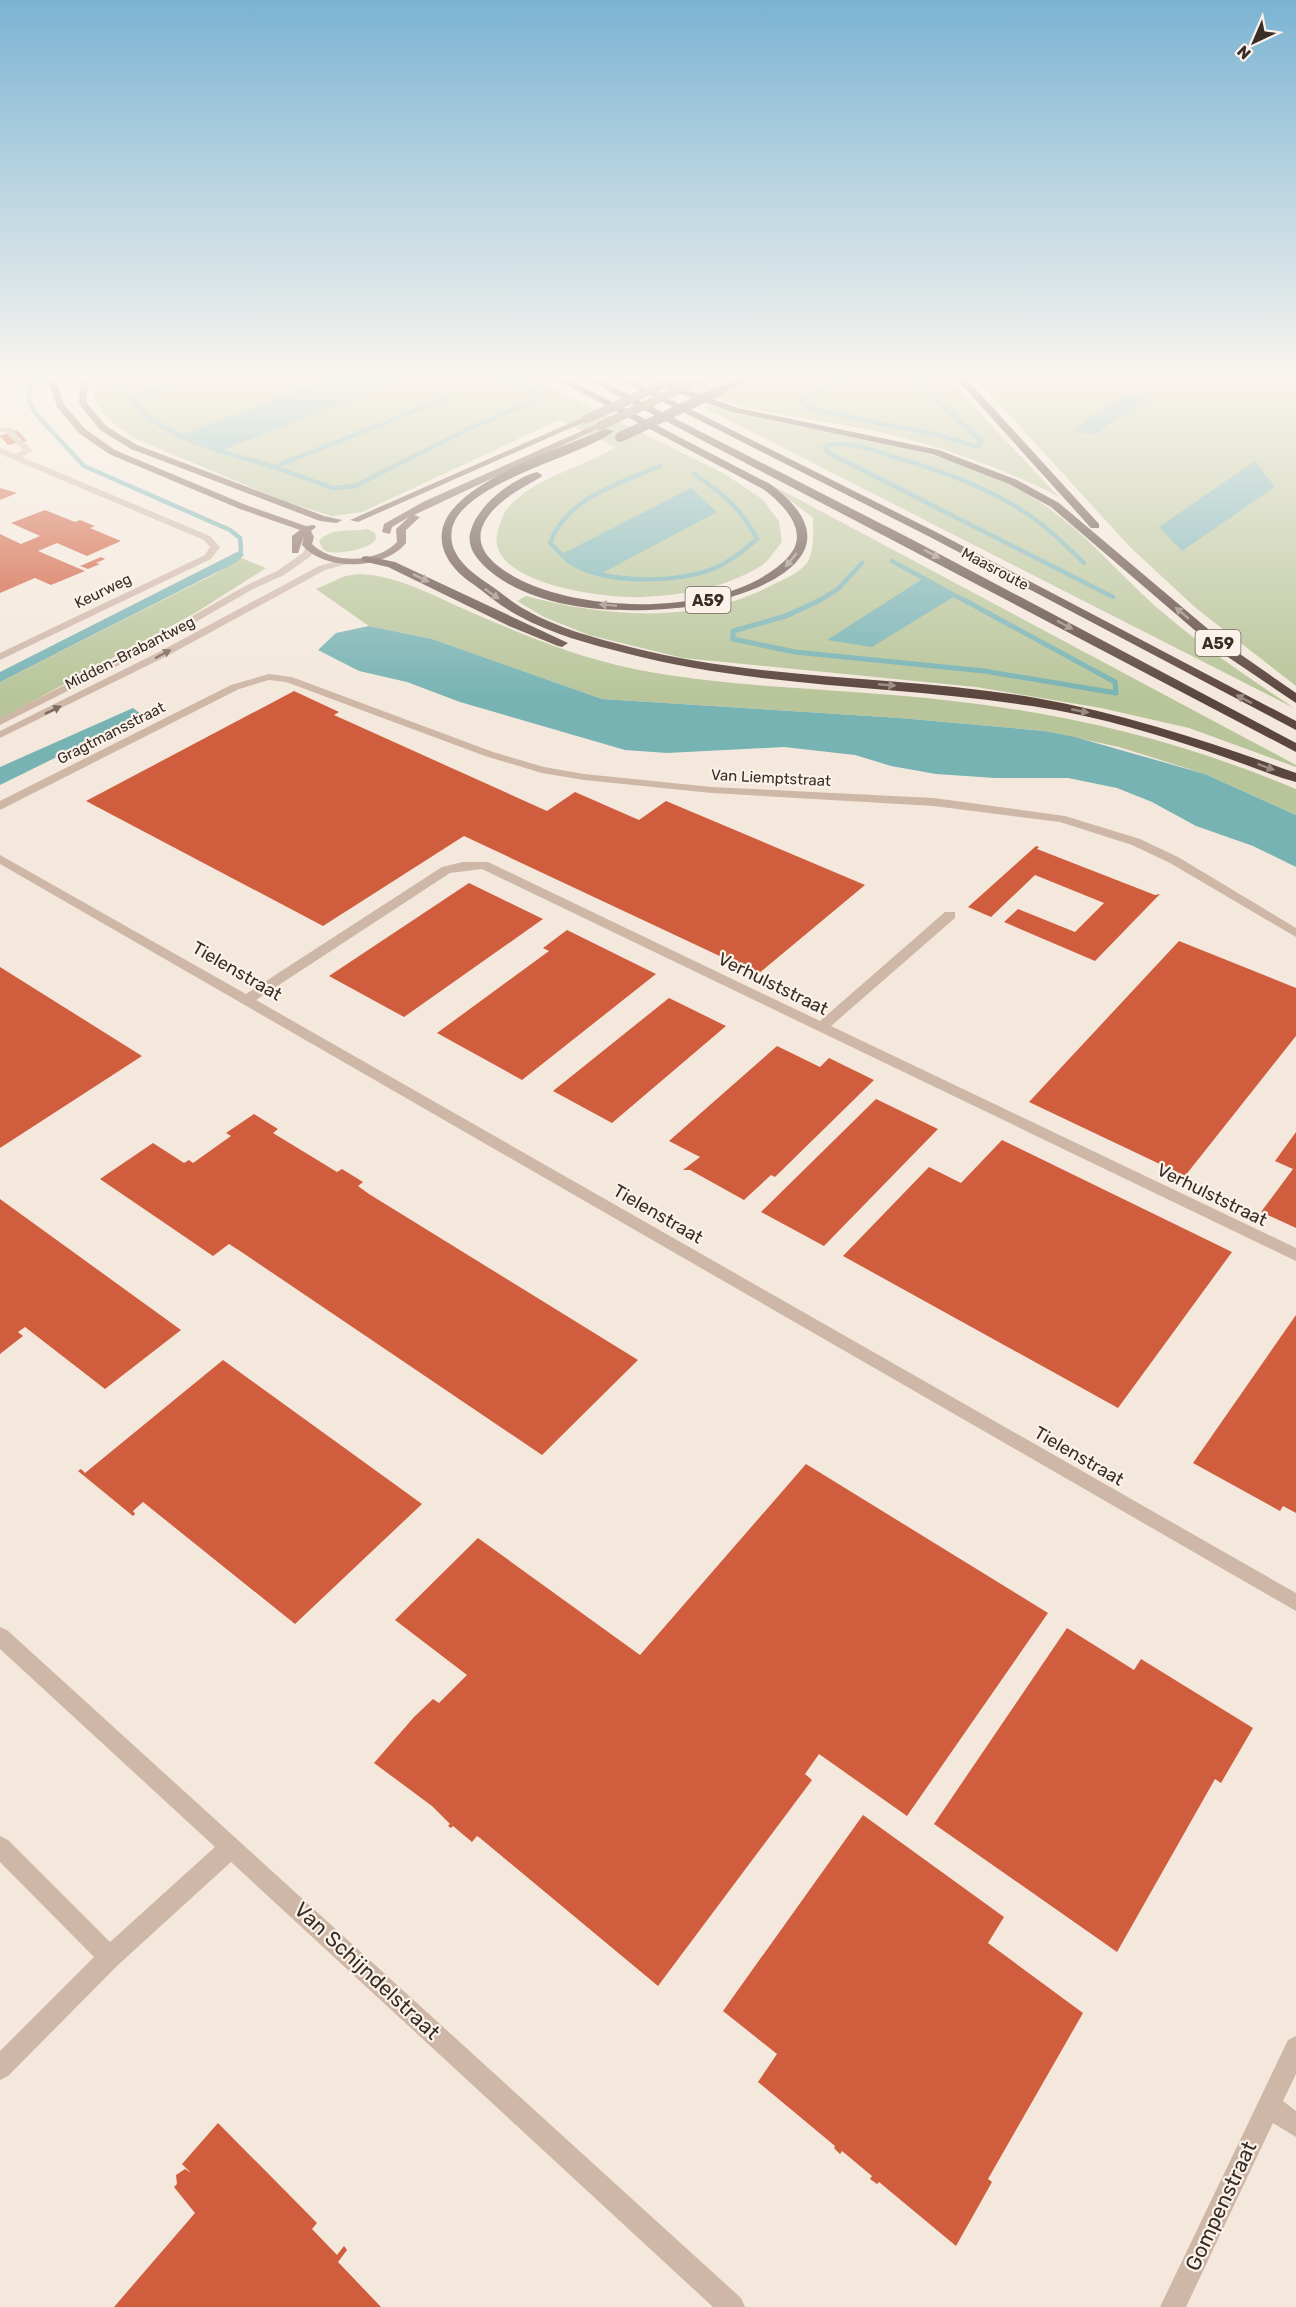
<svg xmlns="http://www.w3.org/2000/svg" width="1296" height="2307" font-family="Rubik,sans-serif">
<rect width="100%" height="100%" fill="#f4e8dc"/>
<path fill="#b8c59a" d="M108,374H524L725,474L762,499L779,521L782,542C775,550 769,561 761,566C725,588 684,595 643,597C607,599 477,584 499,527C501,522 503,514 506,510C534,476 581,469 616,447L559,420L362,512L332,516L286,502L134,438C115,425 72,396 108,374Z
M654,374H947L978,411L1059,497C999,466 937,445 870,430C821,420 771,415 722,401C699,394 677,383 654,374Z
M972,374H1296V686L1197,609L1130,547Z
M708,405C811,434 922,438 1018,489C1073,518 1110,565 1155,606C1199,644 1246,676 1294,708L703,407Z
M768,483L1296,765V767L1189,728L1101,708L976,687L683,658L589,635L544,617L517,601L526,596C605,617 698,625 772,585C783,580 799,573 807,563C815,550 813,532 813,518Z
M367,529L375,533L376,539C370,549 341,554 329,552C323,551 321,546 319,541C331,527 350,532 367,529Z
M241,558L266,568L195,613L0,719V682L215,574Z
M359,574C399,575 437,598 473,613C526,636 577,657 634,669C736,689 841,688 944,700C1071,714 1178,740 1296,789V815L1205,774L1119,747L1045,731L900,718L602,699L432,639L369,626L316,589L345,576Z"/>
<path fill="#78b3b4" d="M342,374H416L223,450L182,435Z
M1123,396H1140L1147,401L1094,434L1080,433L1075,428Z
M1255,461L1275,487L1182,551L1159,527Z
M691,488L717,512L602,573L583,568L562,554Z
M241,550L244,555L237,562L0,682V672Z
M924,578L955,596L872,647L827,640Z
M369,626L432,639L602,699L900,718L1045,731L1075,737L1205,774L1296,815V867L1253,846L1196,826L1152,802L1117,788L1068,778H995L936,774L891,766L855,755L784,747L667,753L625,750L460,702L407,682L359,671L318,650L336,633Z
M133,708L142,715L0,785V767Z"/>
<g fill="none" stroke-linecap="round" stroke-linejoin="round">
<path stroke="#78b3b4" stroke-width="4.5" d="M24,374L38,382L31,385L28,398L35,413L84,466L230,530L240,538L241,550
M852,374L801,402L807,408L946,437L976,447L982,442L909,374
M181,381L130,399C165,440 224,452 274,467
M450,397L274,467L333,488L355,486L462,432L537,399L536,391L494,374
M130,399L126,389L129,378L150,374
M660,466C620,483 566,498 550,543C557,549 563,557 570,562C605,585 678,583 715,568C731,561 744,550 757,539C742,509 721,492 694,474
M892,561L967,602
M1084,563C1068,548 1053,532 1036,520C992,488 940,470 888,455C868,449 846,440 825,446L827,452L1113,597
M817,602L838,589L862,563"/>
<path stroke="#78b3b4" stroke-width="5" d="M820,600L786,616L733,631V639L795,652L984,671L1116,693L1115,682L964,600"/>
</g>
<path fill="#d05e3e" d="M17,430L27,441L8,445L0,436Z
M0,488L17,493L0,500Z
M45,510L75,522L80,520L95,526L90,528L121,541L87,556L57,543L38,551L85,571L51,585L35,578L0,593V534L21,544L40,536L11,523Z
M101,557L105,559L96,563L100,564L88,569L80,566Z
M294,691L339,712L334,715L547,811L575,792L639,820L666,801L865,885L758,974L464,836L323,926L86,801Z
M1036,846L1039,847L1037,849L1155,895L1160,894L1095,961L1004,922L1018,909L1075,932L1104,903L1035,875L991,917L968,907Z
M469,883L543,919L404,1017L329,976Z
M567,930L656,974L522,1080L437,1033L549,951L543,948Z
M1179,941L1296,988V1036L1185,1176L1029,1102Z
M0,967L142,1056L0,1148Z
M669,998L726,1026L612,1123L553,1091Z
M777,1046L820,1067L829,1058L874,1080L775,1177L771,1175L744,1200L690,1170H683L700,1157L669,1141Z
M876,1099L938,1129L824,1246L761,1212Z
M254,1114L278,1129L273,1133L337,1172L342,1169L363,1182L358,1186L369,1194L638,1360L542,1455L240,1251L229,1244L213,1256L100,1179L153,1143L184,1163L189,1160L193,1163L231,1136L226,1133Z
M1296,1132V1228L1261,1212L1293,1169L1275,1161Z
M1002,1140L1232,1252L1118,1408L843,1256L929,1167L961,1183Z
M0,1199L181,1330L105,1389L25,1327L18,1332L23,1336L0,1354Z
M1296,1315V1513L1283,1506L1280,1511L1193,1463Z
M223,1360L422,1504L295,1624L143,1502L133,1511L135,1514L133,1516L78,1471L81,1469L85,1473Z
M806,1464L1048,1613L907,1816L819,1754L805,1774L812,1780L658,1986L480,1838L477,1836L472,1842L453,1826L451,1828L448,1826L450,1824L432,1806L374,1763L414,1717L433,1699L439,1703L467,1675L395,1620L478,1538L640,1655Z
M1067,1628L1134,1670L1141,1659L1253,1728L1221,1783L1215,1779L1117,1952L934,1824Z
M863,1815L1004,1917L988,1943L1083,2013L988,2179L992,2182L956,2246L879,2182L877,2184L870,2179L872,2176L842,2151L840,2154L834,2148L835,2146L758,2082L777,2054L723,2011Z
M218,2123L317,2223L312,2229L337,2255L344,2246L347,2250L338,2262L381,2307H114L195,2213L174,2187L177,2184L176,2175L185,2169L191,2173L182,2164Z"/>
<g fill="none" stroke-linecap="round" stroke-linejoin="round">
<path stroke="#baa191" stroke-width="2" stroke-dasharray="1.5 1.5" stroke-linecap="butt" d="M1263,374L1296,387"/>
<path fill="#ceb7a7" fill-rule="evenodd" d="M10,427L33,451L22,457L210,536L220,547L211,559L0,660V653L205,555L210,547L204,540L0,454V448L15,454L23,450L5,432H0V428Z
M309,545L314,548L311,556L284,575L253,589L135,657L0,725V718L127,653L247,585L277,571L303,553L306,546Z
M347,558L352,561L350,563L325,570L167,656L0,738V731L159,652L319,566Z
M269,674L292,677L493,752L544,767L584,774L712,787L934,798L1065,816L1140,839L1178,857L1296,928V937L1170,863L1132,845L1060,822L934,806L712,793L584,780L542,773L485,756L286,682L269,680L239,689L0,810V801L231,685Z
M0,855L246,994L442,867L463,862H488L820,1021L945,912H955V918L831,1026L1296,1248V1261L482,869L450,873L256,1000L1296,1593V1611L0,864Z
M0,1627L7,1630L741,2298L745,2307H713L231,1862L118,1965L8,2076L0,2080V2051L94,1957L0,1862V1836L8,1840L110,1942L215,1847L0,1649Z
M1296,2036V2074L1283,2101L1296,2111V2137L1273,2123L1186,2307H1160L1288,2040Z"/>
<path fill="#7d6358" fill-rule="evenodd" d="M36,374H46L55,377L64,404L85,429L115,450L246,505L306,526L314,525L316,527L311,531L314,537L312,544C333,565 377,563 397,542L396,529L409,517L392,527L390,534L382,532L384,524L423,502L597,424L604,426L414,515L420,517L406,530V543C384,570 325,572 302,545L304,536L298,553H292V536L300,530L240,509L109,454L79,433L57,407L48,380Z
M53,374H99L89,376L86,402L106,426L137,445L324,516L342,520L337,523L320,521L131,449L100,430L79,404L81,376H57Z
M705,374H714L702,382H696V378Z
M584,417L591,419L358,522L350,520Z"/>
<path fill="#5b463e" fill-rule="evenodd" d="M546,374H558L770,484C875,562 732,605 666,609C610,613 537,609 491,572C479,562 465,548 471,530C478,505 512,479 537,472L542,475L541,477C520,489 488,505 481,531C478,546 487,557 498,566C562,617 732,620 789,556C811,531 782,503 763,489Z
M576,374H588L913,540L1296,743V752Z
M608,374H620L938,533L1296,721V730L930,537Z
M750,374H762L724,392L716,390Z
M952,374H962L1099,524V528H1091Z
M661,381L738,408L939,450L1017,480L1059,503L1227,645L1296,693V703L1219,651L1051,507L1009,484L932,454L733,412L658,386V382Z
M605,429L614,431C581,457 462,482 452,529C447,555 471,572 490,585C502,593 513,603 526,610C557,628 595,638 630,647C763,681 901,675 1036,698C1125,714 1211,742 1296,773V782C1273,776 1250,766 1227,758C1164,736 1098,716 1032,706C896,685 758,688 625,653C589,644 552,634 519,616C503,608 488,595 473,584C446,566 430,538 452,510C481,474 563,447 605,429Z
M366,556L395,562L568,643L562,647L558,646L509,626L388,567L362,561V557Z"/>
<path stroke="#7d6358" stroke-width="9" d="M587,419L686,374
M600,426L699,380"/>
<path stroke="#5b463e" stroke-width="10" d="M620,437L721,390"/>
</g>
<defs><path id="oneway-solid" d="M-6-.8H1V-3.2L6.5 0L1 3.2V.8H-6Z" transform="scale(1.5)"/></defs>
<g fill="#9b8b82">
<use href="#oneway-solid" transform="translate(932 554) rotate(28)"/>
<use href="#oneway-solid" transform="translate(791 560) rotate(130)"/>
<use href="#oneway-solid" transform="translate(421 578) rotate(26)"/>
<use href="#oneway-solid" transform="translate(492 594) rotate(35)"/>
<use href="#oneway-solid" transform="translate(608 605) rotate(-175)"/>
<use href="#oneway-solid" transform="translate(1182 613) rotate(-140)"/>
<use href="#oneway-solid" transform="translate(1065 625) rotate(28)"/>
<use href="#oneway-solid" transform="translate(887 685) rotate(5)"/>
<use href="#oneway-solid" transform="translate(1244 699) rotate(-153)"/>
<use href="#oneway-solid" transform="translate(1080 711) rotate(11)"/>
<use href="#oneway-solid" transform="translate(1266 767) rotate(20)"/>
</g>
<g fill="#7c6b61">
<use href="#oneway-solid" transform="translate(163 654) rotate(-28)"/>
<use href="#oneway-solid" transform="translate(53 710) rotate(-26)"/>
</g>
<linearGradient id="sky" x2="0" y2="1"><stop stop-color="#7bb4d3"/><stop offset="0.54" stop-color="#faf5ef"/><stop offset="1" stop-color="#faf5ef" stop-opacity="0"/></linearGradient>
<rect width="1296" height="697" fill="url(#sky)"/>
<g text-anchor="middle" stroke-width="4.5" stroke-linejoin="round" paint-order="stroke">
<g font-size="15" fill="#392d28" stroke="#fbf2e9">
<text transform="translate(995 569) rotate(28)" y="5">Maasroute</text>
<text transform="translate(103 591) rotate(-26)" y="5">Keurweg</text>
<text transform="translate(130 653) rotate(-27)" y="5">Midden-Brabantweg</text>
<text transform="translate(111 733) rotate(-27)" y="5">Gragtmansstraat</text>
<text transform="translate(771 778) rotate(3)" y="5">Van Liemptstraat</text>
</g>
<g fill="#fbf2e9" stroke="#736862" stroke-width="1.5">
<rect x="685.5" y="587" width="45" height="26" rx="4.5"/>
<rect x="1195.5" y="630" width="45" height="26" rx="4.5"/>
</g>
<g font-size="16" font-weight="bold" fill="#392d28">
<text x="708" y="606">A59</text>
<text x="1218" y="649">A59</text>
</g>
<g font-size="18" fill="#392d28" stroke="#fbf2e9">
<text transform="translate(237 971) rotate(30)" y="6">Tielenstraat</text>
<text transform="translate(773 984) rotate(26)" y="6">Verhulststraat</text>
<text transform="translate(1212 1195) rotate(26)" y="6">Verhulststraat</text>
<text transform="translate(658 1214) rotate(30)" y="6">Tielenstraat</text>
<text transform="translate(1079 1456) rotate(30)" y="6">Tielenstraat</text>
</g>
<g font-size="21" fill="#392d28" stroke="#fbf2e9">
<text transform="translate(367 1971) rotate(43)" y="7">Van Schijndelstraat</text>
<text transform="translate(1221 2206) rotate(-65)" y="7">Gompenstraat</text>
</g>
</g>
<g transform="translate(1254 42) rotate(224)" stroke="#fbf2e9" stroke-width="4.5" paint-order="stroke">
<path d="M0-4.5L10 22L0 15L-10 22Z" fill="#392d28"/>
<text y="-9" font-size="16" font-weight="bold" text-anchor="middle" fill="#392d28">N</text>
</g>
</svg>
